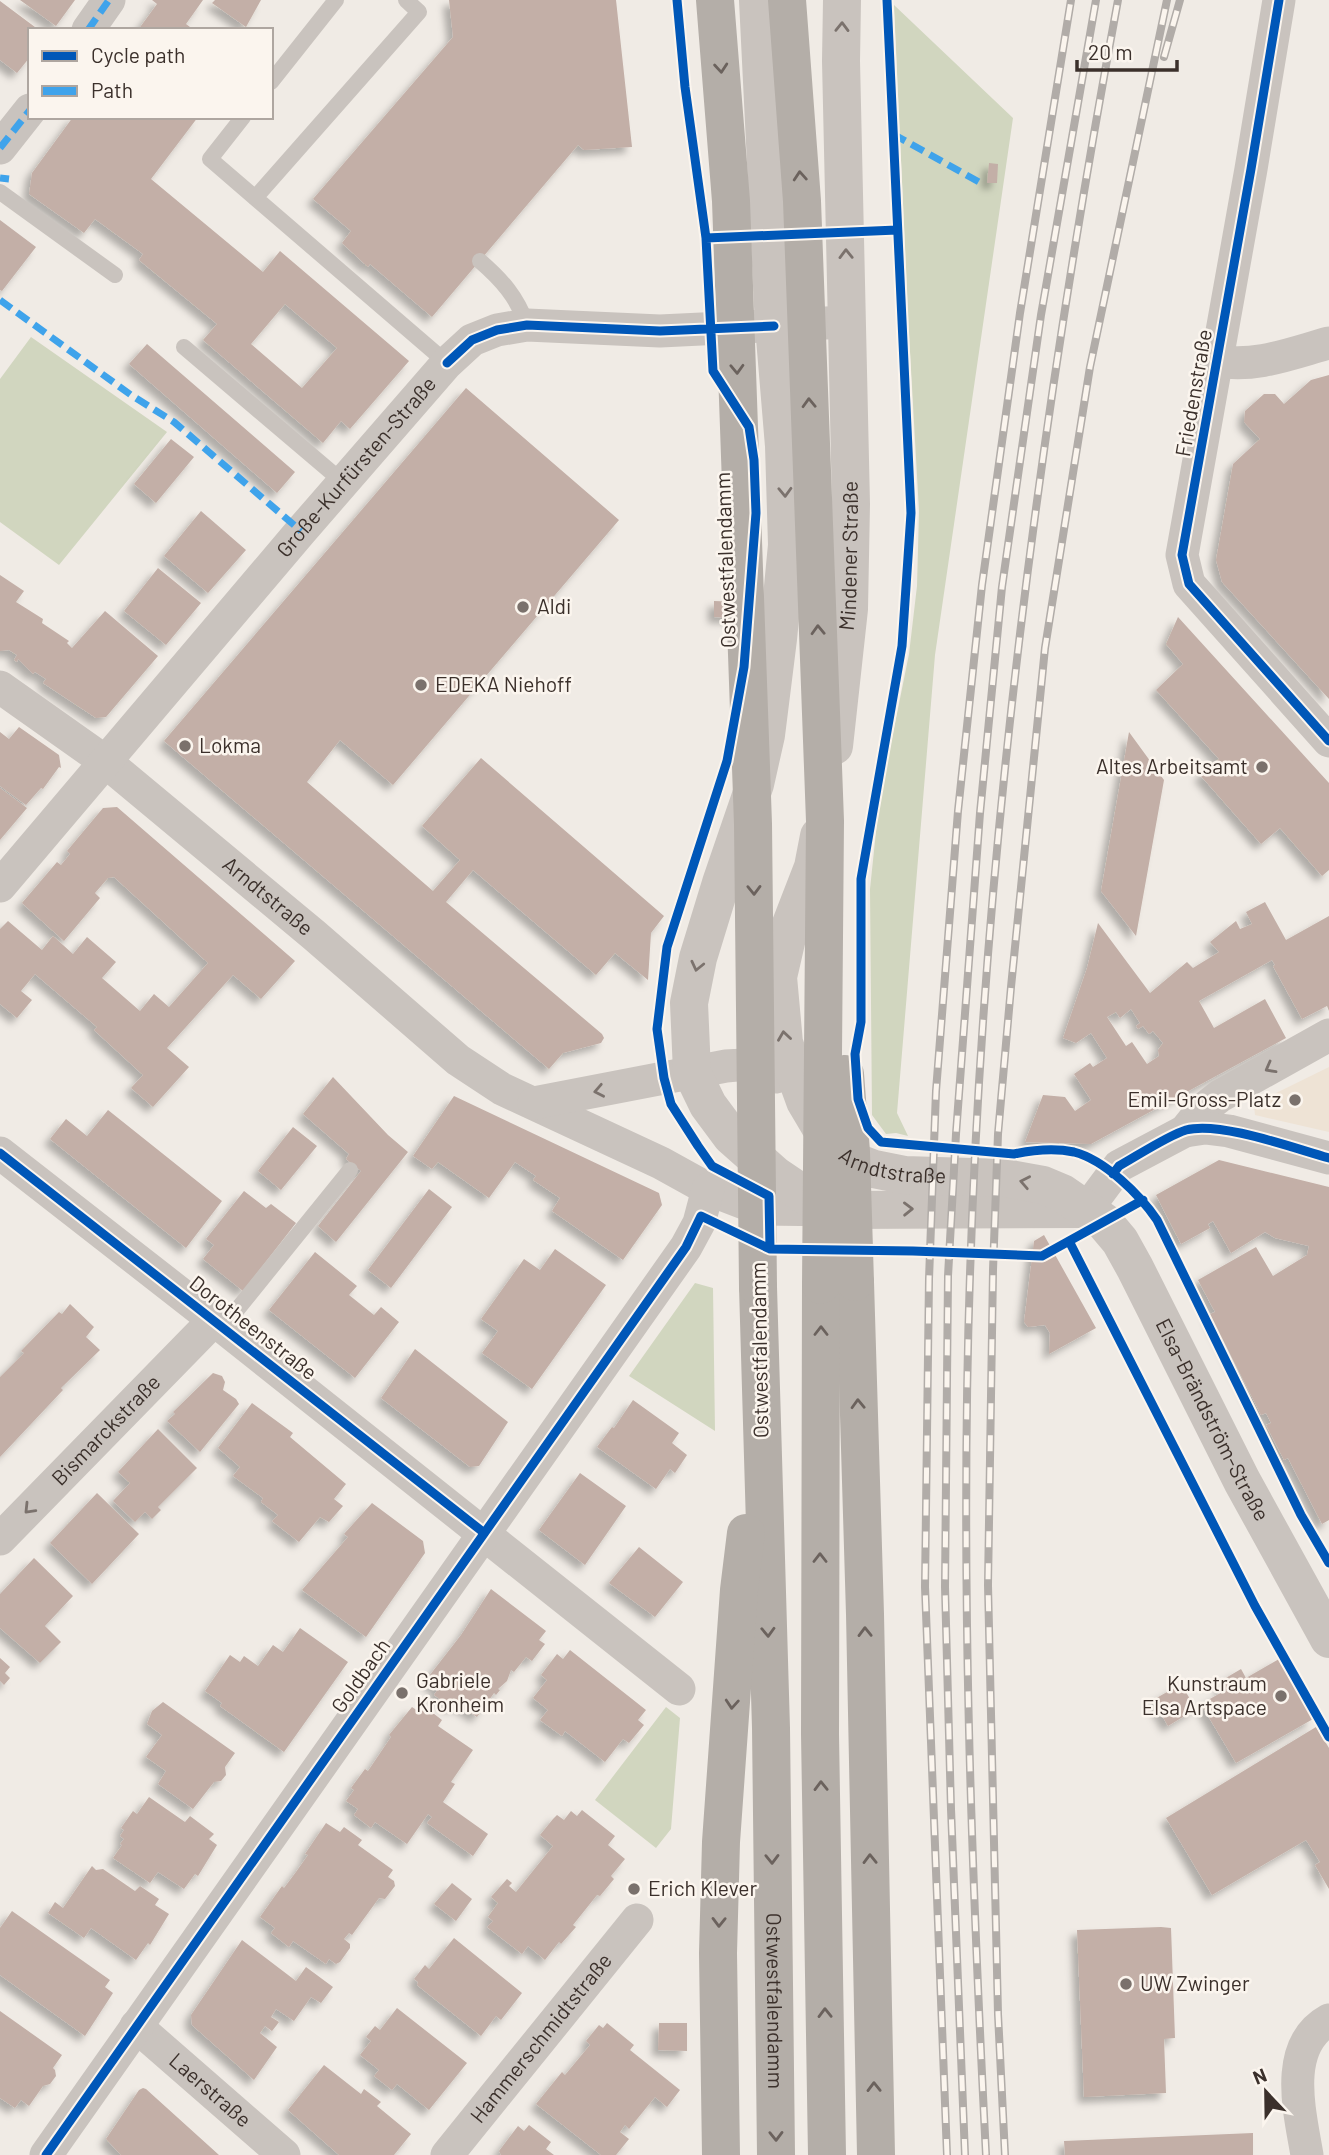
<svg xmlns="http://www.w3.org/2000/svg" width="1329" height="2155" font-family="Barlow,sans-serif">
<defs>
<filter id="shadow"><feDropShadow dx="-6" dy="6" stdDeviation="3.5" flood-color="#0004"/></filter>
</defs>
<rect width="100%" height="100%" fill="#f0ebe5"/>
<path fill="#d1d6bf" d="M894,5L1013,118L935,655L897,1113L908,1136L896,1133L886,1134L872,1115L870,889L879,803L909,654L917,586L919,511L908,316Z
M31,337L167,432L59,565L0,522V379Z
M695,1283L713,1288L715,1431L629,1376Z
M666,1707L680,1718L671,1829L656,1848L595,1800Z"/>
<path fill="#eee3d5" d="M1329,1067V1132L1255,1115L1254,1106L1258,1102Z"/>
<path fill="#c3afa7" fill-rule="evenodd" filter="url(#shadow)" d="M20,0H75L56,26Z
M152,0H203L186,24L194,30H138L157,4Z
M215,0H261L246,27L212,3Z
M449,0H616L632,147L584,150L578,145L432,317L370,264L368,267L342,243L351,231L313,199L453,37Z
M0,1L39,30H30V57L17,73L0,60Z
M73,117H198L151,179L263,272L280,251L409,361L350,429L341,421L323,443L203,340L217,324L139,260L143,254L95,219L84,233L29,194L32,173ZM285,304L337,348L302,388L251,344Z
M989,163L998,164L997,183H987Z
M0,220L36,247L2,291L0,290Z
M147,344L295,472L277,493L129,364Z
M1329,375V699L1222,582L1216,560L1233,464L1260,439L1244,422L1245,411L1264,394H1275L1284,404L1311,380Z
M466,388L619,520L393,785L340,740L307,782L433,891L460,860L422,826L481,758L664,916L651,933L648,980L615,953L596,975L473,870L446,902L602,1034L604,1038L601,1043L563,1053L549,1069L164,741Z
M171,439L194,457L156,503L134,484Z
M201,511L246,550L208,593L164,556Z
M158,568L201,603L166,645L124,611Z
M0,575L24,591L16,602L43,619L42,623L69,641L67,643L72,648L105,611L158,656L106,717L96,718L43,683L46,679L35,672L33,674L18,659L17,662L14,660L17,655L9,650L0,651Z
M714,601L740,602L739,618L714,617Z
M1178,617L1329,783V870L1322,876L1280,828L1261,844L1200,775L1219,759L1156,690L1183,664L1166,644Z
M19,727L59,755L61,768L59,767L43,789L41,788L26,805L0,786V732L9,739Z
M1129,732L1164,780L1136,936L1101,891Z
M0,788L27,808L0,840Z
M117,807L295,961L261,999L233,975L167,1048L189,1067L153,1107L131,1088L143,1075L94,1030L97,1027L35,974L21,991L32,1000L17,1018L0,1004V929L8,921L42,950L53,936L73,954L87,937L116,962L102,978L140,1011L154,994L169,1007L208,963L114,877L108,878L95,893L100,898L64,941L22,903L57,862L61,865L70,854L67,851L103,808Z
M1265,902L1286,940L1329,916V1011L1327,1006L1302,1019L1273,966L1275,965L1272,960L1199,1001L1214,1028L1265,999L1286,1038L1091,1144L1025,1142L1043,1095L1065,1097L1075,1111L1091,1100L1074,1074L1090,1063L1093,1067L1107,1058L1091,1033L1076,1043L1063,1038L1087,968L1098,923L1150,993L1187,962L1193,968L1219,952L1210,942L1236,921L1240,929L1252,924L1246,912ZM1131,1009L1140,1023L1136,1026L1138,1029L1143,1026L1149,1034L1153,1031L1163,1043L1158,1050L1159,1056L1147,1064L1132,1042L1126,1046L1107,1017L1116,1012L1120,1018Z
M333,1077L388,1135L408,1152L336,1242L318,1226L361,1171L346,1159L349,1154L303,1114Z
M454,1096L659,1193L662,1205L623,1260L552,1211L560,1198L533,1180L536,1176L515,1162L489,1198L438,1162L432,1169L413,1156Z
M108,1110L222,1201L186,1248L50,1139L66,1119L87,1136Z
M293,1127L317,1146L281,1190L258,1171Z
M1219,1160L1329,1187V1520L1322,1524L1288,1458L1284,1460L1266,1425L1271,1423L1266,1413L1261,1415L1210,1314L1215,1312L1198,1280L1256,1247L1273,1276L1307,1255L1309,1246L1275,1238L1265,1232L1231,1253L1213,1221L1208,1224L1210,1228L1181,1244L1156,1195Z
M429,1189L452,1207L391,1288L368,1270Z
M244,1191L266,1208L271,1204L296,1223L243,1291L203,1259L214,1245L206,1239Z
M1044,1235L1096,1328L1049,1354L1050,1333L1045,1325L1028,1327L1024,1322L1034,1241Z
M555,1249L606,1285L532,1389L482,1353L498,1331L481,1319L524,1259L540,1270Z
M315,1252L357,1286L349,1295L374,1315L381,1307L399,1322L355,1378L269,1310Z
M70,1304L94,1327L86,1337L100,1350L61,1388L63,1390L0,1457V1377L24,1353L21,1351L59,1312L62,1314Z
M415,1349L508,1422L479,1466L470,1467L381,1398Z
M213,1373L222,1376L225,1382L223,1390L236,1399L239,1404L200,1452L167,1421L175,1414L173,1412Z
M633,1400L679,1433L672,1443L687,1455L675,1473L670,1469L656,1489L597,1447L612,1427L614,1428Z
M252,1403L293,1433L290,1437L346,1484L334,1499L343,1506L329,1522L320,1517L299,1542L272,1521L278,1515L261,1502L263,1498L233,1476L240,1467L218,1448Z
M158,1429L197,1468L158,1507L161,1510L152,1519L145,1512L135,1522L113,1501L130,1483L118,1472Z
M580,1473L626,1506L585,1565L539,1530Z
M97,1493L139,1534L92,1584L50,1543Z
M372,1503L423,1541L425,1553L366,1637L302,1590L348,1537L344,1534Z
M639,1547L683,1582L655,1617L609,1583Z
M34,1558L73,1596L45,1626L61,1642L40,1663L0,1628V1594Z
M491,1589L546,1631L539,1640L545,1644L532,1661L526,1657L514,1672L511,1670L507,1681L498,1689L500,1690L496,1695L494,1693L477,1717L456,1703L452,1708L434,1695L438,1689L426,1680L461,1635Z
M300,1628L348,1662L284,1752L220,1706L222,1703L205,1691L230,1655L240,1662L244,1656L258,1666L273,1645L283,1652Z
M570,1650L646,1710L638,1720L644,1725L629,1743L623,1739L605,1762L565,1731L562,1736L544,1723L540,1720L548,1710L533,1698L547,1680L541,1675L557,1654L563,1659Z
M0,1658L10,1667L5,1673L10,1678L4,1685L0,1681Z
M1279,1659L1313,1719L1236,1763L1201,1704L1224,1691L1219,1682L1241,1669L1246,1678Z
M1181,1684L1196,1709L1168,1726L1153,1700Z
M163,1702L235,1753L225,1767L226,1775L221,1781L214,1782L193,1809L158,1784L166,1771L146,1757L162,1735L147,1724L152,1711Z
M412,1707L421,1713L425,1707L442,1720L438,1726L473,1750L451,1782L455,1784L443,1802L488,1834L473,1856L427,1823L432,1817L428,1814L407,1844L375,1822L371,1828L354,1815L358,1809L346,1801L354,1790L351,1788L365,1769L368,1771L391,1737L389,1735Z
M1316,1727L1329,1748V1889L1315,1865L1320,1862L1306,1840L1212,1895L1166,1818Z
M149,1797L185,1822L190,1816L214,1834L209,1839L217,1845L198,1876L195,1874L184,1889L158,1872L150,1883L113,1858L122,1845L120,1844L124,1839L120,1836L124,1830L121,1828L133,1811L137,1814Z
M582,1810L615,1836L608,1845L625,1859L611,1876L614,1879L600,1896L597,1895L573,1925L576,1927L561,1944L559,1942L545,1960L528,1946L522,1954L487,1927L493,1921L488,1917L498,1903L491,1897L507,1879L512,1883L509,1886L516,1892L553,1846L540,1835L553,1819L557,1815L564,1820L571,1811L577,1816Z
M326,1823L340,1832L344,1827L362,1840L358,1845L393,1870L388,1877L394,1881L395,1886L385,1899L379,1898L352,1935L349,1933L344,1939L350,1944V1948L340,1962L336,1964L329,1959L326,1964L293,1941L289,1947L271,1933L275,1928L260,1917L282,1886L284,1888L296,1872L308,1855L305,1854Z
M92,1866L96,1870L103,1869L135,1891L140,1886L159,1899L155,1905L169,1914L150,1945L148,1943L136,1960L91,1928L84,1938L48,1913L55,1902L63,1908Z
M452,1883L472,1899L456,1921L434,1904Z
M12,1911L110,1980L105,1987L113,1993L85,2036L0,1975V1928Z
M1161,1927L1171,1928L1175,2038L1164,2039L1166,2093L1084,2097L1077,1930Z
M454,1938L522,1993L501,2020L496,2016L481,2036L417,1985L418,1982L414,1979L425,1965L429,1969Z
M242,1940L296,1981L306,1967L333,1987L321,2003L311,1997L294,2021L276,2009L271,2017L279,2022L276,2026L272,2031L265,2026L260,2033L277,2047L254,2080L192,2025L191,2015Z
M397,2008L467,2063L429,2110L397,2084L392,2090L374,2076L379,2070L360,2055L371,2041L366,2037L375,2026L380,2030Z
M0,2011L62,2055L53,2068L55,2070L56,2076L50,2084L43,2086L29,2106L21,2100L15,2108L0,2098Z
M607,2023L634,2045L630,2050L680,2090L667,2107L655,2097L629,2129L625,2125L620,2132L629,2139L616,2155H601L536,2104L562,2072L565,2075L590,2045L586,2041L599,2025L603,2028Z
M659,2023H687V2051L658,2050Z
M324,2065L361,2094L364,2089L381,2102L377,2106L411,2134L394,2155H339L288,2110Z
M143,2088L146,2089L219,2155H121L106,2139L139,2090Z
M529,2125L551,2142L546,2149L554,2155H501L499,2151L518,2126L524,2131Z
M1253,2133V2155H1065L1064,2141Z"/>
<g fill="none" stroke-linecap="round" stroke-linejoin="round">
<path stroke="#c9c3be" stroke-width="16" d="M271,82L336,0
M243,117L210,159L447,363
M0,192L115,275
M255,198L419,12L406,0
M480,261C502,280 517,297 527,325
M184,347L344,483
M223,1327L350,1170"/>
<g stroke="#c9c3be" stroke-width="33">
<path d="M1279,0L1251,169L1182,555L1189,584L1329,741"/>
<path d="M88,30L109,0"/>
<path d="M0,148L30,110"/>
<path d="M1217,361C1256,368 1292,353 1329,343"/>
<path id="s1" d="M0,687L106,762L314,935L458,1060L502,1089L661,1163L708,1189L760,1209L838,1210"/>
<path id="s2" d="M0,886L301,531L447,363L472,340L497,330L527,325L660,331L847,322"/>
<path d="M534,1103L726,1066C747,1064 760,1064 776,1077"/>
<path d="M1185,1131L1201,1111L1220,1096L1329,1035"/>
<path d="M0,1153L223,1327L679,1689"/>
<path d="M1087,1209L1119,1166L1185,1131L1205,1128L1229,1131L1329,1158"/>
<path id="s3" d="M0,1539L214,1320"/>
<path id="s4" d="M136,2026L284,2155"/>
<path d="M46,2155L686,1247L699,1223L708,1189"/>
<path id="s5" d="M447,2155L637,1920"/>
<path d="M1307,2155C1300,2113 1282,2046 1329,2020"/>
</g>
<g stroke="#c9c3be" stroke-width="38">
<path d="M758,0L774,326L784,446L787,545L778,639L766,735L755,784L721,883L698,958L689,1003L692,1072L708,1105L731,1136L775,1175L806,1196L840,1210L1081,1209"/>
<path id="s6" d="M834,746L849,609L851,504L841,61L842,0"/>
<path id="s7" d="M819,836L813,867L789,929L778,977L784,1043L805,1101L831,1145L853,1161L874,1169L904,1175L1005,1178L1043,1185L1062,1193L1104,1222L1120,1241L1135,1268L1242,1481L1329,1639"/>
</g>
<g stroke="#b4aea8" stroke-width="38">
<path d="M855,1282L865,1614L876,2155"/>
<path d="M821,1285L820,1734L827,2155"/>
<path id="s8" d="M758,1287L771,1728L776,2155"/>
<path d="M721,2155L718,1953L721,1842L739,1590L746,1533"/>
</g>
<g stroke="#b1aca8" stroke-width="8">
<path id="rail" d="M1164,57L1180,0
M947,2155L925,1587L929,1279L936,1091L958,811L982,585L1020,313L1071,0
M965,2155L951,1809L945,1587L948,1276L956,1134L980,813L1002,587L1041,315L1096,0
M986,2155C971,1862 960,1567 970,1274C984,846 1040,420 1118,0
M1005,2155L998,2014L988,1585L993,1270L998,1134L1011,987L1045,648L1090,367L1167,0"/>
</g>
<use href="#rail" stroke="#fbf5ee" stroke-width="5" stroke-dasharray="16" stroke-linecap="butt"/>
<path stroke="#b4aea8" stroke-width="38" d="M715,0L731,201L753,824L758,1287
M787,0L802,201L825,821L821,1285
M845,1074L851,1152L855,1282"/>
<path stroke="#3fa3eb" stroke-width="7" stroke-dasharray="14 7" stroke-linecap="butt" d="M88,30L109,0
M893,134L979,182
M0,148L30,110
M0,178L9,179
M0,300L131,395L174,422L301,531"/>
<g stroke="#fbf5ee" stroke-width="13">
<path id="cycleway" d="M677,0L685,87L706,238L713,371L749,427L754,460L756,513L744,667L727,761L667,947L657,1029L664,1078L671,1104L698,1146L712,1166L769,1196L770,1249
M887,0L911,513L902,646L861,879V1022L855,1054L858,1099L868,1128L881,1142L1014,1154C1033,1150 1055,1148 1074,1152C1105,1160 1140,1195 1157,1220L1301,1515L1329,1563
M1279,0L1251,169L1182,555L1189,584L1329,741
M706,238L897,230
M447,363L472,340L497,330L527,325L660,331L774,326
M0,1153L483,1532
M1113,1174L1119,1166C1137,1156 1167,1136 1186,1130C1220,1121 1293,1148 1329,1158
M1069,1241L1255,1606L1329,1737
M46,2155L686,1247L701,1216L770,1249L913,1251L1042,1256L1143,1200"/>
</g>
<use href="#cycleway" stroke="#0057b8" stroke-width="9"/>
</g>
<defs><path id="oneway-chevron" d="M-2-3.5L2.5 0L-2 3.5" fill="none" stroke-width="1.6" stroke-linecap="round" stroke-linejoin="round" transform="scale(1.75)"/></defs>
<g stroke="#7b726d">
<use href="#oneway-chevron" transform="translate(842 27) rotate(-89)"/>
<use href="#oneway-chevron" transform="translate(846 254) rotate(-91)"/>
<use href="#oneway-chevron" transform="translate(785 492) rotate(88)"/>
<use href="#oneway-chevron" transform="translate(697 966) rotate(103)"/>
<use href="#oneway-chevron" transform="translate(784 1036) rotate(-98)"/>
<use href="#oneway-chevron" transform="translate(1270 1068) rotate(151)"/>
<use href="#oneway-chevron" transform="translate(599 1091) rotate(169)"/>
<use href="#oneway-chevron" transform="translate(1025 1182) rotate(-169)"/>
<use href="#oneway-chevron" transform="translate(908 1209) rotate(-1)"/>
<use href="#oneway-chevron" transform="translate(29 1509) rotate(134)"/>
</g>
<g stroke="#6b625d">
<use href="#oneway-chevron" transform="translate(721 68) rotate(85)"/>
<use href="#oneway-chevron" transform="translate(800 176) rotate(-94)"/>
<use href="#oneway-chevron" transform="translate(737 369) rotate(88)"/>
<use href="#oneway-chevron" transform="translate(809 403) rotate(-92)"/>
<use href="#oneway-chevron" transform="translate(818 630) rotate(-92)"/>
<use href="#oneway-chevron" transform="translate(754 890) rotate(89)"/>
<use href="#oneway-chevron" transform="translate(821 1331) rotate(-90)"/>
<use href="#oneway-chevron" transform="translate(858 1404) rotate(-92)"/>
<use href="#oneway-chevron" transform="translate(820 1558) rotate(-90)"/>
<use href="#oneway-chevron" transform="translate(768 1632) rotate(88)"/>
<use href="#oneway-chevron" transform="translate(865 1632) rotate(-91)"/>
<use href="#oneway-chevron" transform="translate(732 1704) rotate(94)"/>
<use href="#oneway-chevron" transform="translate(821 1786) rotate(-91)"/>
<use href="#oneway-chevron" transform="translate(772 1859) rotate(89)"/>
<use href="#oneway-chevron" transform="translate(870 1859) rotate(-91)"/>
<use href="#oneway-chevron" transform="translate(719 1922) rotate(91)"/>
<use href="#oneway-chevron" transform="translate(825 2013) rotate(-91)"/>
<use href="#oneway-chevron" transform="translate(874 2087) rotate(-91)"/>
<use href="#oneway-chevron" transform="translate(776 2136) rotate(89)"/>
</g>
<g fill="#7a716c" stroke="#fbf5ee" stroke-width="2.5">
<circle cx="523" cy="607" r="7"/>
<circle cx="421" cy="685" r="7"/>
<circle cx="185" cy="746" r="7"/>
<circle cx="1262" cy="767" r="7"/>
<circle cx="1295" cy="1100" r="7"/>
<circle cx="402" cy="1693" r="7"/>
<circle cx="1281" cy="1696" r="7"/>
<circle cx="634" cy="1889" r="7"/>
<circle cx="1126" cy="1984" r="7"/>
</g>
<g text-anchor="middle" stroke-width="5" stroke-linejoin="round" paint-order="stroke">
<g font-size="21" fill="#3b302b" stroke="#fbf5ee">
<text transform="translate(1194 393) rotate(-80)" y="7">Friedenstraße</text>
<text dy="7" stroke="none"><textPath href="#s2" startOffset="550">Große-Kurfürsten-Straße</textPath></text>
<text dy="7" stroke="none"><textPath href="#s6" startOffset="191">Mindener Straße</textPath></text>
<text transform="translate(726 560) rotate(-92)" y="7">Ostwestfalendamm</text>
<text dy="7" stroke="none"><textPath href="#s1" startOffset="340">Arndtstraße</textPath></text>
<text dy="7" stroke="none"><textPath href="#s7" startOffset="394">Arndtstraße</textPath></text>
<text transform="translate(253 1328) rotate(38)" y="7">Dorotheenstraße</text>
<text transform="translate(760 1350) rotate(-91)" y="7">Ostwestfalendamm</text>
<text dy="7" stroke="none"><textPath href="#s7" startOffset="844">Elsa-Brändström-Straße</textPath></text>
<text dy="7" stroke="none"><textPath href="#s3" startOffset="152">Bismarckstraße</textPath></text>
<text transform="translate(361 1676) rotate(-55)" y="7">Goldbach</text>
<text dy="7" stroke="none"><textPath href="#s8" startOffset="714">Ostwestfalendamm</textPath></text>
<text dy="7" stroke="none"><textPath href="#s5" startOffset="150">Hammerschmidtstraße</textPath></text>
<text dy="7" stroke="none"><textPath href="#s4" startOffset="98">Laerstraße</textPath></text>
</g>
<g font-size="21" fill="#3b302b" stroke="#fbf5ee" text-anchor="start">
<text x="537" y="614">Aldi</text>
<text x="435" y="692">EDEKA Niehoff</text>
<text x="199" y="753">Lokma</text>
<text x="1248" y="774" text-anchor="end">Altes Arbeitsamt</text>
<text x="1281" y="1107" text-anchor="end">Emil-Gross-Platz</text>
<text x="416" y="1688">Gabriele<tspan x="416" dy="24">Kronheim</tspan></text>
<text x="1267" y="1691" text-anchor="end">Kunstraum<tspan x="1267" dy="24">Elsa Artspace</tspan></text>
<text x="648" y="1896">Erich Klever</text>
<text x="1140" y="1991">UW Zwinger</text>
</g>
</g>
<rect x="28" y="28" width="245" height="91" fill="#fbf5ee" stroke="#aea6a0" stroke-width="2"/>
<rect x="42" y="51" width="35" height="10" fill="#0057b8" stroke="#aea6a0" stroke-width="2"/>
<text x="91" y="63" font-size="21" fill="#3b302b">Cycle path</text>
<rect x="42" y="86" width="35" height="10" fill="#3fa3eb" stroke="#aea6a0" stroke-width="2"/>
<text x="91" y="98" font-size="21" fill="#3b302b">Path</text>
<g transform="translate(1266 2092) rotate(338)" stroke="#fbf5ee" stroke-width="5" paint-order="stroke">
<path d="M0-5L12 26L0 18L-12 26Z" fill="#3b302b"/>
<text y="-10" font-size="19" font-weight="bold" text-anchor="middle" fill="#3b302b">N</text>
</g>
<path d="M1077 60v10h100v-10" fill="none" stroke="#3b302b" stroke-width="3.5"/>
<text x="1088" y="60" font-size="21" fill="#3b302b" stroke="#fbf5ee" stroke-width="5" paint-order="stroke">20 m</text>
</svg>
